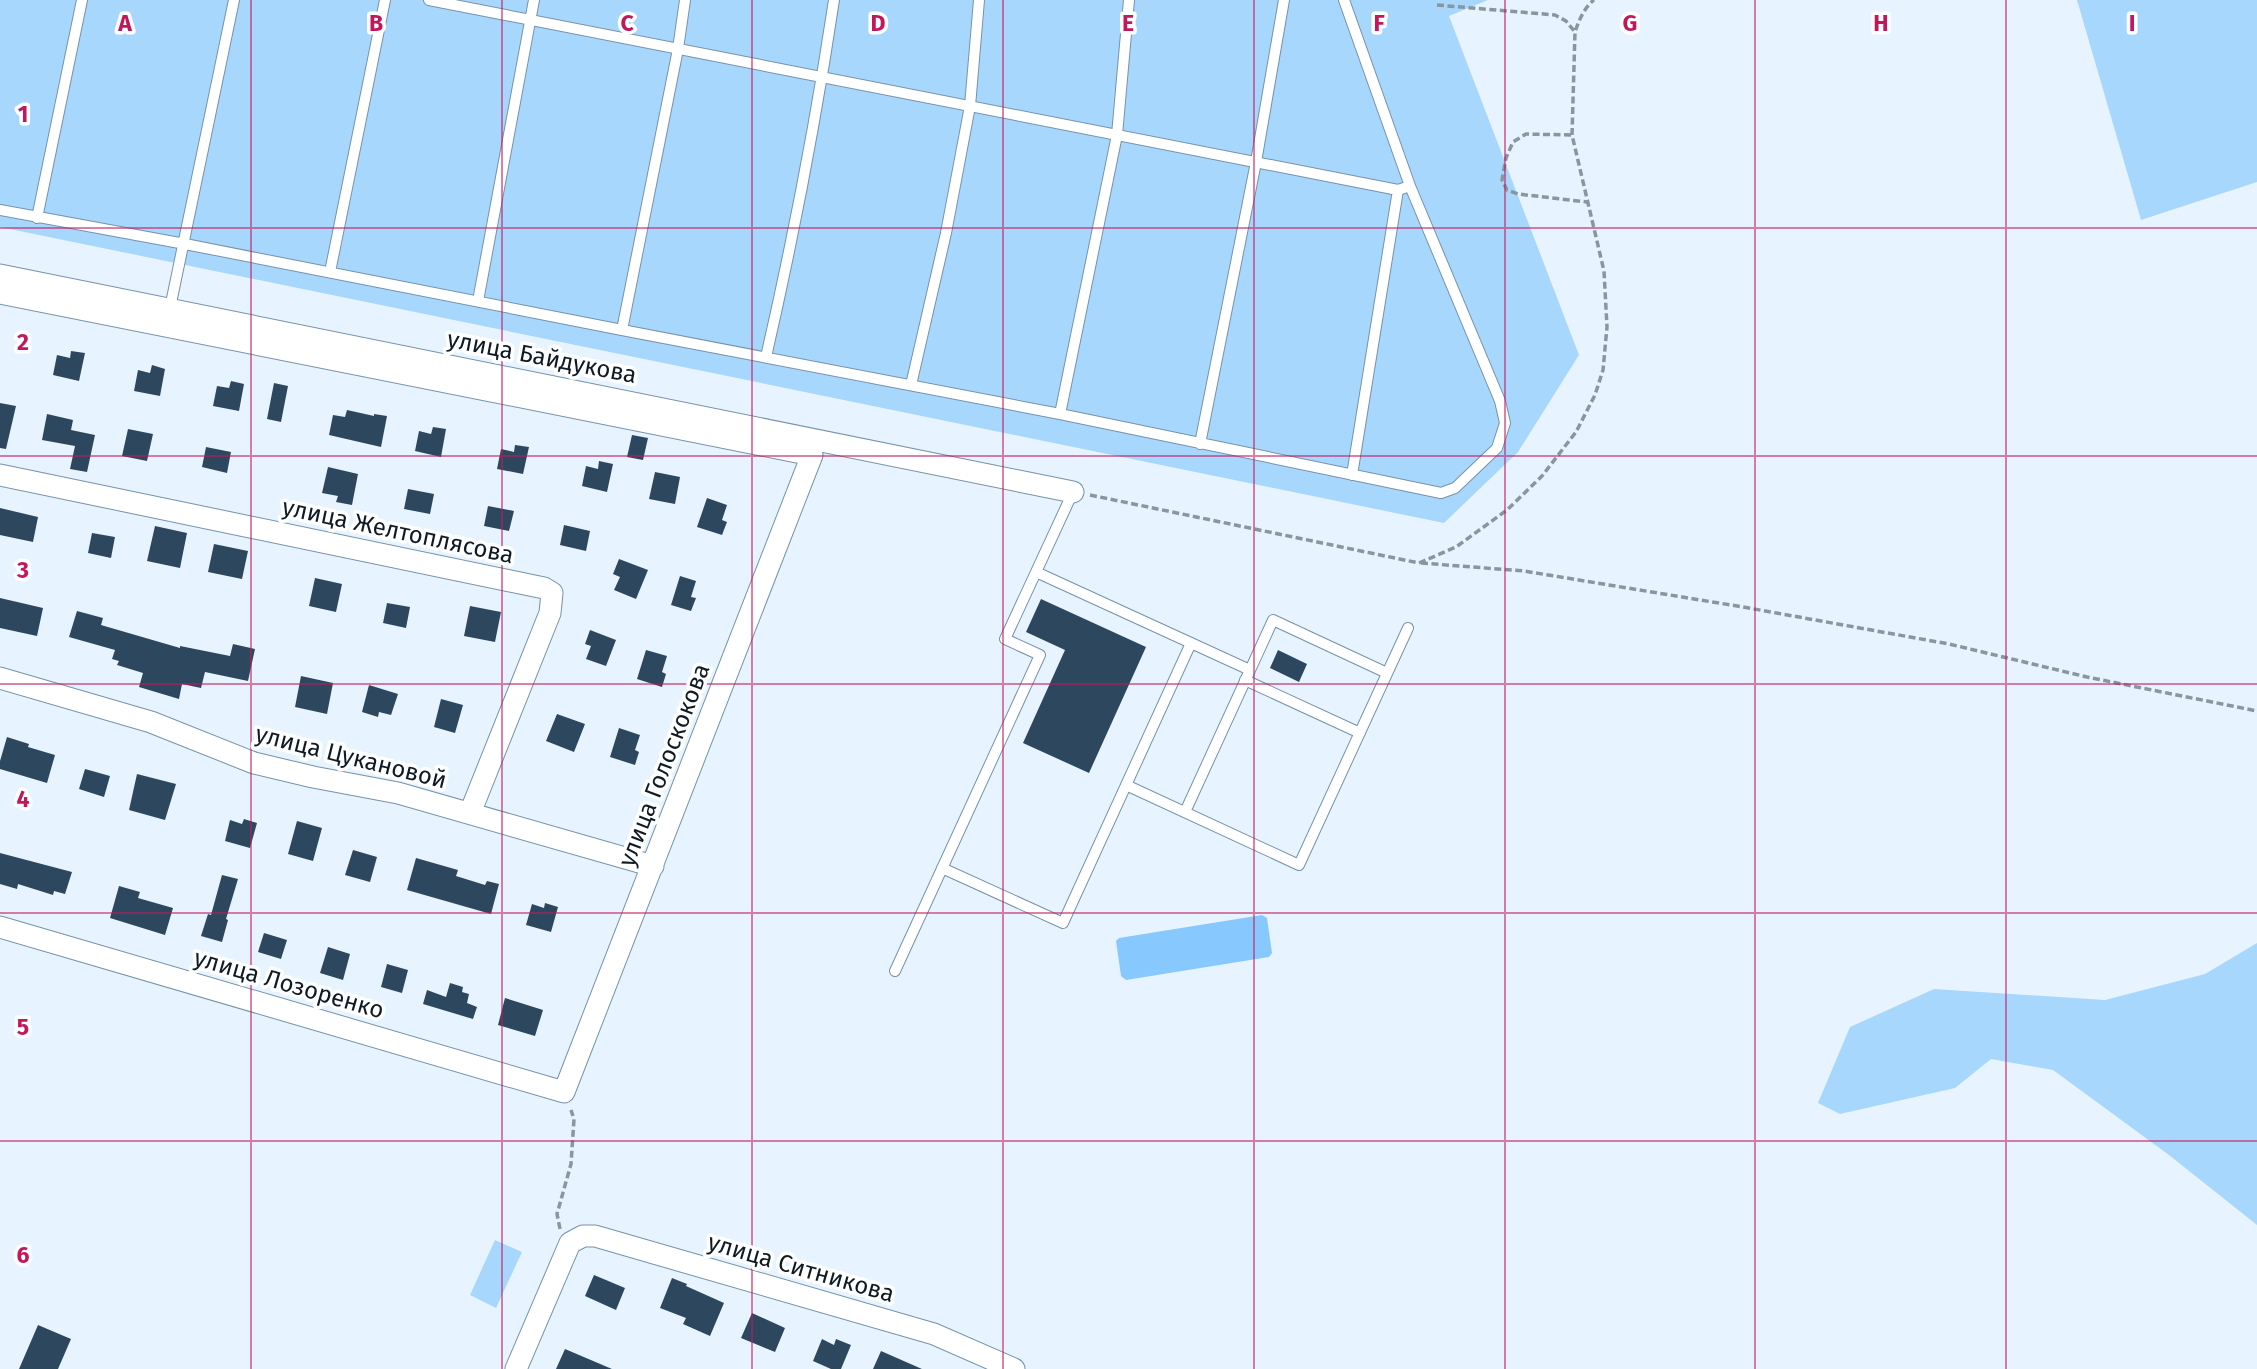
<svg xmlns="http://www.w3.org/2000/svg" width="2257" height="1369" font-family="'Fira Sans',sans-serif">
<rect width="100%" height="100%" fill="#e7f4ff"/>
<path fill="#a8d7fd" d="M0,0H1488L1449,16L1579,355L1518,452L1444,523L0,227Z
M2077,0H2257V182L2141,220Z
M2257,943V1225L2169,1155L2053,1070L1991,1059L1955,1088L1840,1114L1818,1103L1850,1027L1934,989L2105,1000L2205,974Z
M495,1240L522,1252L496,1308L470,1295Z"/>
<path fill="#87c8fe" d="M1262,915L1267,918L1272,953L1269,957L1126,980L1121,976L1116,941L1119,938Z"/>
<path fill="#2d485e" d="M71,351L85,353L79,381L53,375L57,355L70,358Z
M152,365L165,369L160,396L134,391L138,370L150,373Z
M231,381L244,384L239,411L213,406L217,386L229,388Z
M274,383L288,386L281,422L267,419Z
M0,403L16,406L6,449L0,448Z
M347,410L374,416V414L387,416L381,447L329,435L333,415L345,417Z
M47,414L73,420L71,430L95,435L87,472L70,469L75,446L42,440Z
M433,427L446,429L441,457L415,451L419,431L431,434Z
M128,429L153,434L147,461L122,456Z
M632,435L648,438L643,460L627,457Z
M515,445L529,447L523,474L497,469L501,449L514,452Z
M206,447L231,452L227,473L202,467Z
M599,461L613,464L607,492L582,486L586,466L598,469Z
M328,467L358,474L352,505L336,502L338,496L322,493Z
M655,472L680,477L675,504L649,499Z
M408,489L434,494L430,514L404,509Z
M707,498L727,505L722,520L727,522L722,535L697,527Z
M488,506L514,511L509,531L484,526Z
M0,508L38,517L33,542L0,535Z
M564,525L590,531L586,551L560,545Z
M155,526L187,533L180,568L147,561Z
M92,533L115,537L111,558L88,553Z
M214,544L248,551L242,579L208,572Z
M619,559L648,570L636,599L614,590L620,577L613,574Z
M680,576L696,581L691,597L696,598L691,611L671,605Z
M315,578L342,584L336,612L309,606Z
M0,598L43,608L37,636L0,628Z
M1041,599L1146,647L1089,773L1023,743L1065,650L1026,632Z
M387,603L410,607L406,628L383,623Z
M470,606L501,612L495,642L464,636Z
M77,611L103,618L101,625L180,648V646L230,656L233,644L255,649L248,681L205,672L201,688L182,684L179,699L139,687L143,673L117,665L119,661L112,659L115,650L69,637Z
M590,630L616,640L606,666L586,659L591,646L585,644Z
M646,650L667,656L662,672L666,674L662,687L637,679Z
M1278,650L1307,664L1299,682L1270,668Z
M301,676L333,683L327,714L295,707Z
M369,685L398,694L391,715L379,712L378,717L362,712Z
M441,699L463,705L455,733L434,727Z
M557,714L585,724L574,752L546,741Z
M619,728L640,735L635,750L639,752L635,765L610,757Z
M7,737L29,744L28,747L55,755L47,783L0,769V761Z
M85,769L110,776L104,797L79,789Z
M137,774L176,784L165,820L129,810Z
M244,819L257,823L250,848L225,841L230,820L242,824Z
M297,821L322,828L313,861L288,854Z
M353,850L377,857L370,882L345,875Z
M0,853L72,872L65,894L54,891L53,895L18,884L17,889L0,884Z
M416,858L458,870L456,876L485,885L487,881L499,884L491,914L407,890Z
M222,875L238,879L226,919L228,920L222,942L201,936L208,914L211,915Z
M119,886L140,892L138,898L173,908L165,935L110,918Z
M545,903L558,907L551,932L526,925L532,904L544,908Z
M264,933L287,940L281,959L258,952Z
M328,947L350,954L343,980L320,973Z
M387,964L408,970L402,993L381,987Z
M450,983L463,987L462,992L469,994L467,1003L477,1007L473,1019L423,1004L427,990L446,997Z
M505,998L543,1010L535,1036L498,1025Z
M594,1275L625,1288L616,1310L585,1296Z
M672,1278L687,1284L686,1286L724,1303L710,1336L683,1324L686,1318L660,1308Z
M752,1313L785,1328L775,1352L741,1338Z
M38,1325L71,1339L58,1369H19Z
M822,1339L834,1345L836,1339L851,1345L841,1369H831L813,1361Z
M565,1349L612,1369H556Z
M881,1351L922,1369H873Z"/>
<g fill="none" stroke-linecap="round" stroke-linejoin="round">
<g stroke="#7592ab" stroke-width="12">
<path id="lane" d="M429,0L1398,190L1410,186
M0,210L185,244L622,330L1060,414L1441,493L1455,488L1497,448L1505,423L1500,401L1410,186L1344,0
M37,218L82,0
M330,272L385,0
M478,301L534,0
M170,308L234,0
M622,330L678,49L685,0
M766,357C793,239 816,120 834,0
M911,385L946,233L970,106L979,0
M1060,414L1117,135L1129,0
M1200,444L1256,162L1284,0
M1352,475L1398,190
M1036,572L1250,670
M1245,680L1360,733
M1126,785L1299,865L1408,628
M1185,812L1273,620L1387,673
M942,868L1063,923L1191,643
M895,971L1040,655L1005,639L1073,492"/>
</g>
<g stroke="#7592ab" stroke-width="23">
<path id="street" d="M0,275L1073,492
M0,293L812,455L564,1092L0,927
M0,475L544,588L552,593L550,613L470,813
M0,678L151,722L254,763L313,777L398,793L653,866
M516,1369L570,1243L583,1236H595L934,1334L1014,1369"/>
</g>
<path stroke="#8996a0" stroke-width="3.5" stroke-dasharray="7 3.5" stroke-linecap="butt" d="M1437,5L1555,15L1566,21L1575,32
M1571,135L1526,134L1513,142L1506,158L1502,180L1507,190L1518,194L1587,202
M1090,495L1419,563L1456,547L1507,510L1542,476L1576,432L1595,395L1603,370L1607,327L1604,271L1572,135L1575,32C1579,20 1584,8 1594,0
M1421,563L1524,571L1743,607L1949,644L2087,677L2257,711
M560,1229L557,1214L571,1164L574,1119L571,1110"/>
<use href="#lane" stroke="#fff" stroke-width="10"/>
<use href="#street" stroke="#fff" stroke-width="21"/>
</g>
<path fill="none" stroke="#c2185b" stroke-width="2" stroke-opacity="0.55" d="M251,0V1369M502,0V1369M752,0V1369M1003,0V1369M1254,0V1369M1505,0V1369M1755,0V1369M2006,0V1369M0,228H2257M0,456H2257M0,684H2257M0,913H2257M0,1141H2257"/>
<g text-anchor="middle" stroke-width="7" stroke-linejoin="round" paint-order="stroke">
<g font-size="24" fill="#0f1a24" stroke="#fff">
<text transform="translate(542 357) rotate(11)" y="8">улица Байдукова</text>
<text transform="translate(398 531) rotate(12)" y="8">улица Желтоплясова</text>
<text transform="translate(351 757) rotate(14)" y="8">улица Цукановой</text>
<text transform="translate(664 765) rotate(-69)" y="8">улица Голоскокова</text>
<text transform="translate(289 984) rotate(16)" y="8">улица Лозоренко</text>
<text transform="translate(801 1268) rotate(16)" y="8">улица Ситникова</text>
</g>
</g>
<g font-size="23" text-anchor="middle" font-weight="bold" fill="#c2185b" stroke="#fff" stroke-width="7" stroke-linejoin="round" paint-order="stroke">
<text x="125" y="31">A</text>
<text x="376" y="31">B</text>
<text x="627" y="31">C</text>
<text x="878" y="31">D</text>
<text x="1128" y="31">E</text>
<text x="1379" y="31">F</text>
<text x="1630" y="31">G</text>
<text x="1881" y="31">H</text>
<text x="2132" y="31">I</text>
<text x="23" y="122">1</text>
<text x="23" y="350">2</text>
<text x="23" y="578">3</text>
<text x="23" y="807">4</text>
<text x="23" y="1035">5</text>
<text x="23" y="1263">6</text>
</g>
</svg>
